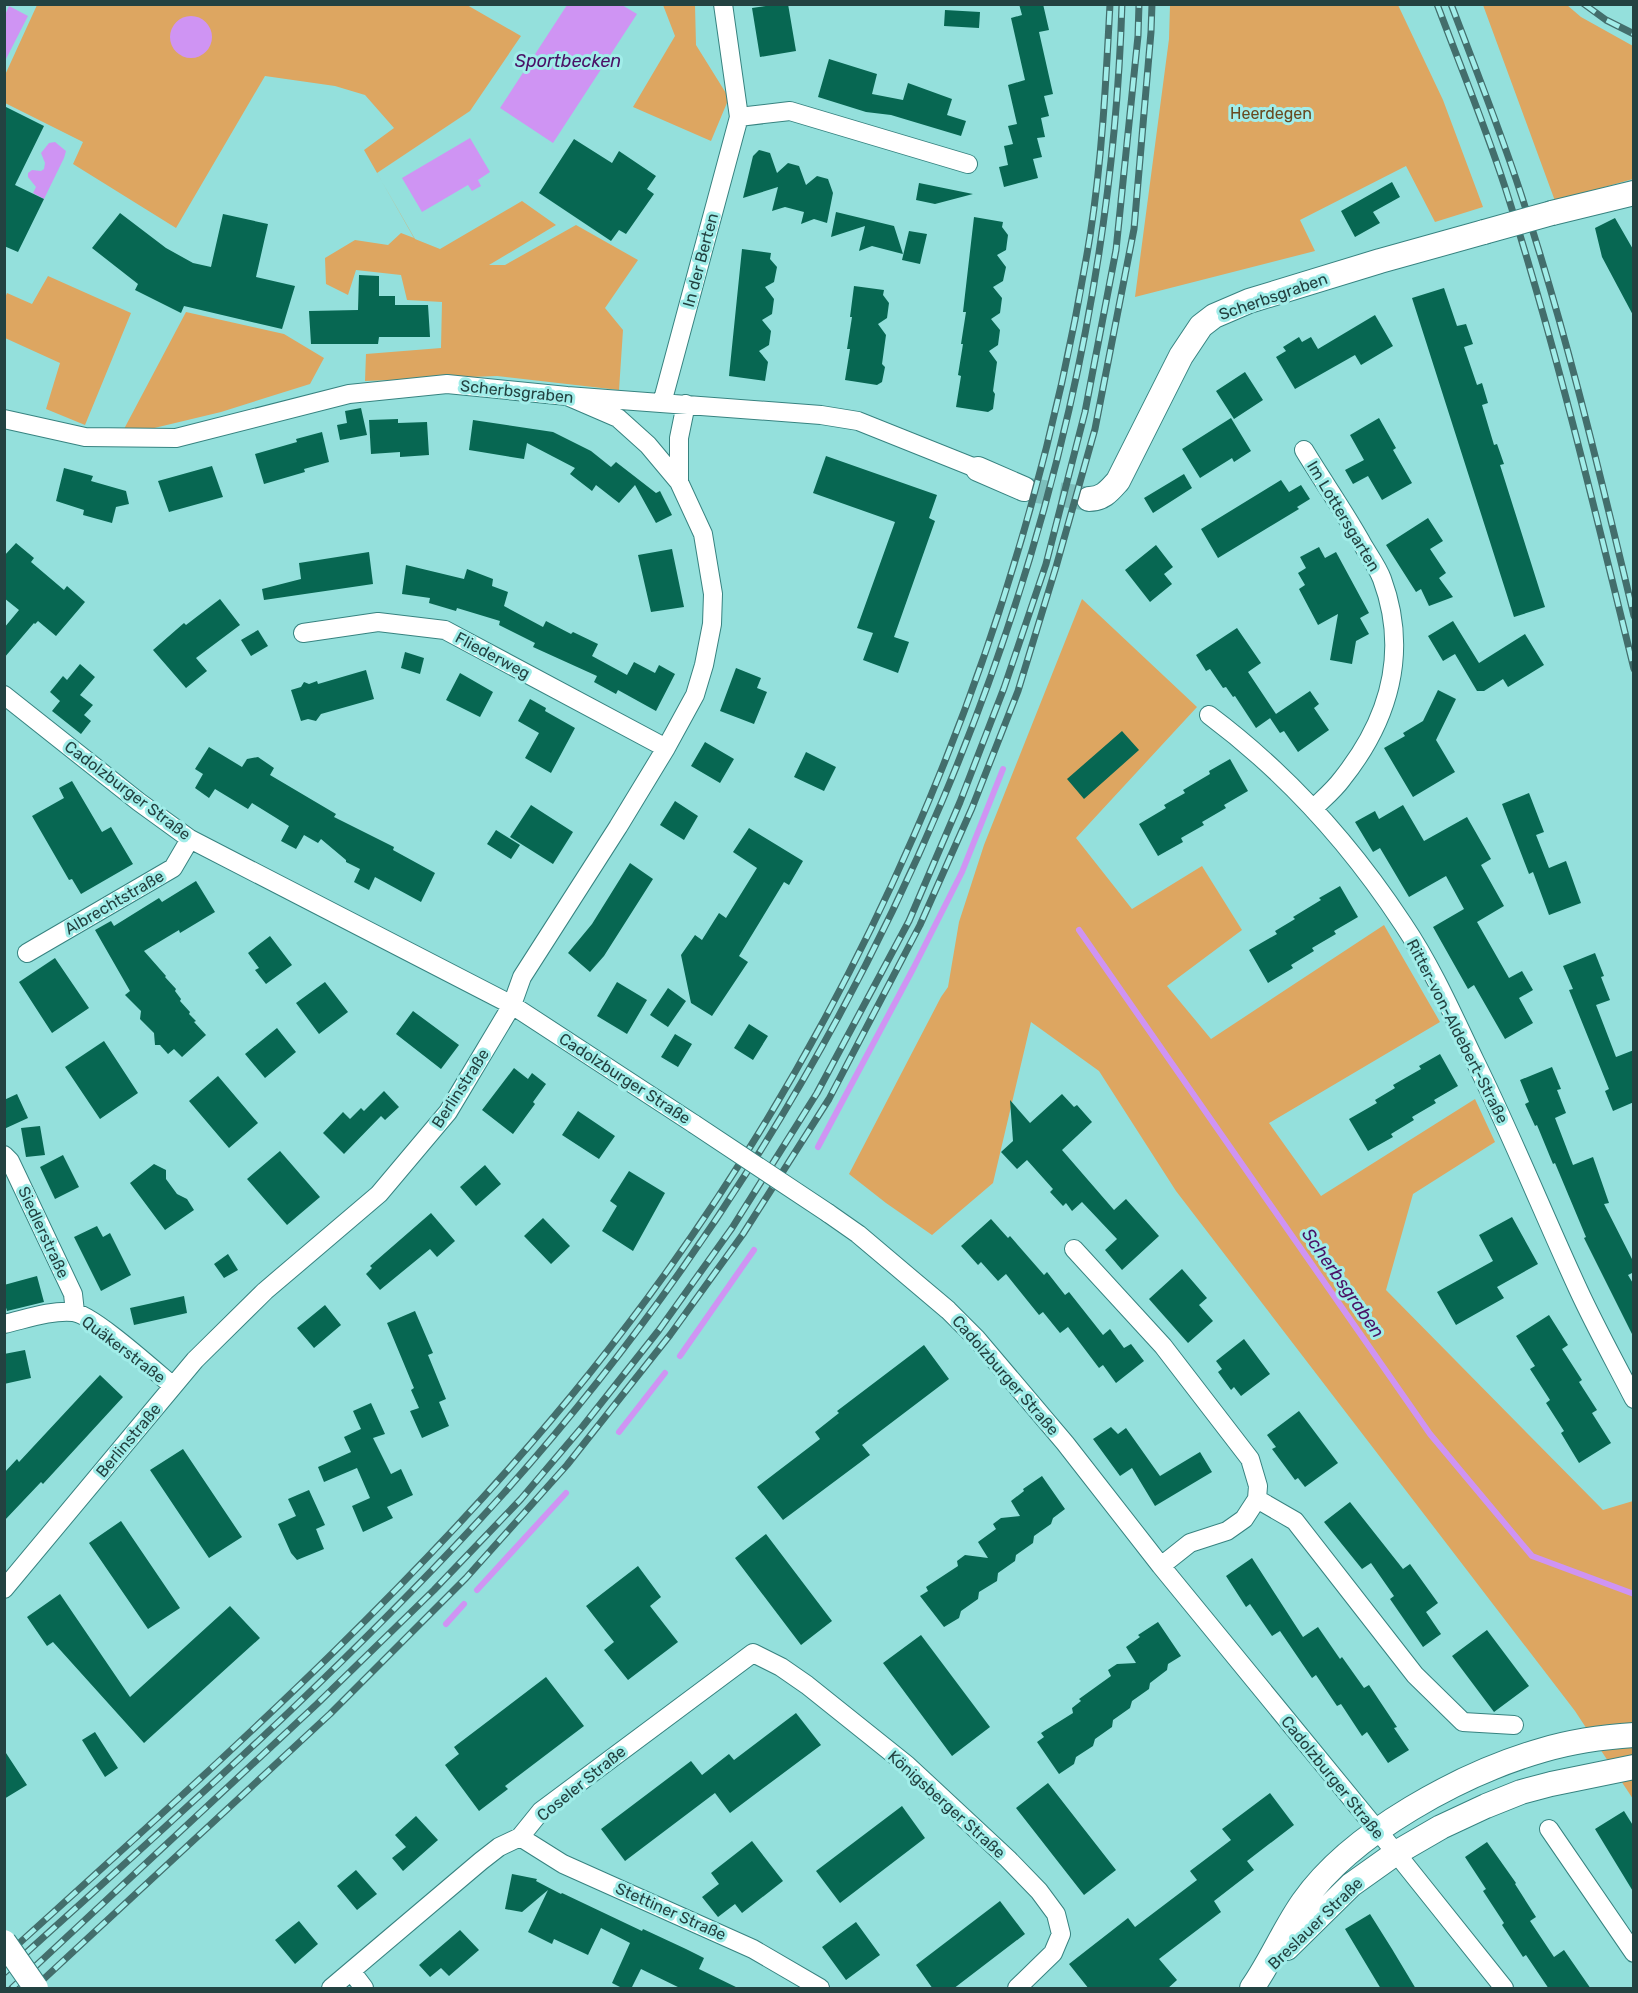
<svg xmlns="http://www.w3.org/2000/svg" width="1638" height="1993" font-family="Rubik,sans-serif">
<rect width="100%" height="100%" fill="#94e0dc"/>
<path fill="#dda661" d="M37,5H467L521,36L470,111L377,173L415,239L440,249L522,201L556,225L489,265H505L576,225L638,260L605,308L623,330L619,390L497,376L365,381L366,354L441,348L442,302L407,300L401,275L356,270L348,295L326,284L325,258L355,240L388,245L401,233L414,238L364,150L394,128L365,95L335,86L265,76L176,228L73,164L83,142L5,103V75Z
M663,5H695L696,45L729,98L711,141L633,107L675,36Z
M1170,5H1398L1443,100L1483,207L1435,222L1406,166L1300,220L1315,251L1135,297L1169,39Z
M1483,5H1567L1581,17L1633,46V179L1555,201Z
M48,276L131,313L85,425L46,409L60,363L5,338V298L7,293L32,304Z
M186,312L284,334L324,358L310,384L221,412L146,430L124,429Z
M1082,599L1197,707L1076,838L1132,909L1202,866L1242,930L1167,986L1211,1039L1384,925L1440,1022L1269,1123L1321,1196L1475,1099L1495,1142L1413,1194L1386,1290L1603,1510L1633,1501V1799L1575,1711L1176,1191L1099,1071L1031,1022L993,1183L932,1235L886,1203L849,1174L941,997L948,987L959,922L984,845Z"/>
<path fill="#cf94f3" d="M567,5H622L637,14L553,143L500,108Z
M9,6L28,16L5,61V15Z
M170 37a21 21 0 1 1 42 0a21 21 0 1 1-42 0Z
M470,138L490,172L478,180L481,186L472,191L468,185L422,212L402,178Z
M55,142L66,151L64,158L44,199L33,193L36,187L28,177V173L32,170L41,171L44,169L45,163L41,153L49,143Z"/>
<g fill="none" stroke-linecap="round" stroke-linejoin="round">
<path stroke="#cf94f3" stroke-width="6" d="M1079,930L1430,1434L1532,1556L1634,1594
M818,1147L913,969L962,872L1003,769
M680,1356L754,1250
M619,1432L665,1373
M477,1590L566,1493
M446,1624L464,1604"/>
</g>
<path fill="#076752" d="M781,4H788L796,51L760,57L752,8Z
M1019,4H1043L1049,30L1039,32L1053,94L1044,96L1049,116L1041,118L1045,137L1037,138L1042,157L1033,159L1038,178L1004,187L999,167L1008,165L1004,146L1013,144L1008,126L1017,124L1008,85L1025,80L1011,18L1022,15Z
M945,10L980,12L979,28L944,26Z
M829,59L877,74L872,94L903,100L908,83L952,99L947,115L966,121L961,136L891,115L866,112L818,97Z
M4,106L44,126L15,185L44,199L18,252L4,246Z
M574,139L612,163L619,151L656,176L647,189L654,194L626,234L619,230L611,241L539,193Z
M759,150L770,153L777,173L788,163L799,166L806,185L817,176L828,179L833,193L827,223L814,219L801,224L804,212L785,207L772,211L778,187L743,198L753,156Z
M1392,182L1400,197L1373,212L1380,223L1355,237L1341,211Z
M919,183L929,185L973,194L935,204L916,200Z
M836,212L894,226L903,254L872,246L859,251L865,226L831,237Z
M120,213L166,248L193,263L211,267L223,214L268,224L256,277L295,286L282,329L184,306L181,313L135,290L138,284L92,248Z
M974,217L1003,222L1002,227L1008,235L1006,250L997,255L1006,267L1003,281L993,287L1002,298L1000,313L991,319L1000,330L998,345L989,351L997,362L993,391L995,394L993,409L988,412L956,407L961,376L958,375L963,344H961L966,312H963Z
M1615,218L1634,251V317L1602,257L1595,228Z
M909,231L927,234L920,264L902,260Z
M742,249L771,253L770,259L777,267L774,282L765,287L774,299L772,314L762,320L771,331L769,345L759,351L768,362L765,381L729,376Z
M359,275L379,276V296H395V305H428L430,337H379L378,344H311L309,311L358,310Z
M854,286L884,290L883,295L889,303L887,318L878,324L886,335L882,364L885,367L882,382L877,385L845,380L850,349H847L852,317H850Z
M1444,288L1457,326L1466,324L1473,344L1464,347L1477,385L1482,383L1488,403L1482,405L1494,445L1497,444L1504,464L1500,465L1545,607L1514,617L1412,298Z
M1375,315L1393,346L1361,365L1355,355L1295,389L1276,357L1286,351L1283,347L1299,337L1302,342L1311,337L1318,349Z
M1245,372L1263,400L1234,419L1216,391Z
M361,408L367,435L340,440L337,425L347,423L345,411Z
M1231,418L1251,451L1234,462L1232,458L1200,478L1182,449Z
M1379,418L1396,448L1393,450L1412,483L1382,500L1368,476L1353,484L1345,470L1364,460L1350,435Z
M398,419V423L427,422L429,455L400,457V452L371,454L369,420Z
M473,420L553,432L591,451L611,467L616,462L656,493L660,491L672,515L656,523L635,485L619,503L596,485L592,491L570,474L575,468L527,443L524,459L469,450Z
M322,432L329,462L304,469L305,472L264,484L255,454L297,442L296,439Z
M826,456L937,495L929,518L935,521L894,637L909,642L898,673L863,660L873,633L857,628L895,522L813,493Z
M212,466L223,497L169,512L158,481Z
M64,468L93,476L91,481L126,491L129,504L116,507L112,523L83,515L84,510L56,501Z
M1184,474L1192,488L1153,513L1144,498Z
M1281,480L1289,492L1301,485L1310,499L1297,507L1299,509L1218,558L1201,529Z
M1428,518L1443,541L1430,549L1446,573L1439,578L1453,597L1429,606L1421,589L1416,592L1386,545Z
M16,543L34,558L31,562L64,590L67,586L85,602L56,636L38,621L35,624L34,623L4,658V628L19,610L4,598V556Z
M1156,545L1173,567L1164,574L1172,584L1150,602L1125,570Z
M1319,547L1325,558L1336,552L1369,613L1360,618L1369,634L1356,641L1352,664L1330,660L1338,614L1318,625L1299,589L1305,585L1298,573L1306,568L1300,557Z
M672,549L684,607L651,612L638,555Z
M369,552L373,584L264,600L262,589L301,579L299,563Z
M406,565L464,579L467,569L493,579L492,586L508,592L504,606L543,627L546,621L571,634L573,632L598,644L592,656L627,675L634,662L655,673L659,665L675,674L656,711L618,690L616,694L594,682L597,676L533,647L535,643L499,625L500,621L457,608L456,611L429,603L430,598L402,594Z
M220,599L240,625L196,658L207,671L186,688L153,650L184,623L186,625Z
M1453,621L1479,663L1525,634L1544,665L1508,687L1503,679L1484,691H1477L1455,654L1443,661L1428,636Z
M1237,628L1261,663L1248,672L1276,714L1256,728L1235,696L1233,697L1226,687L1223,688L1210,669L1206,671L1196,655Z
M258,630L268,646L251,656L241,640Z
M405,652L424,658L420,674L401,668Z
M80,664L95,677L80,695L93,705L84,715L91,721L81,734L52,711L60,701L50,692L63,676L67,680Z
M736,668L761,678L757,688L767,692L754,724L720,711Z
M366,670L374,699L321,714L316,721L308,719L301,721L291,690L301,687L304,682L309,684L317,681L318,684Z
M460,673L493,692L480,717L446,700Z
M1438,690L1456,699L1436,740L1455,772L1413,797L1384,748L1405,736L1403,733L1423,721Z
M1310,691L1319,704L1314,708L1329,730L1298,752L1284,731L1280,733L1270,718Z
M530,699L546,708L545,711L575,728L551,773L525,758L539,733L518,721Z
M1122,731L1139,750L1084,799L1067,779Z
M705,742L734,759L720,783L691,766Z
M209,747L242,767L247,759L258,757L274,768L270,775L336,814L334,817L394,847L393,850L435,873L421,902L375,877L369,890L354,882L360,869L346,862V860L321,839L318,843L304,835L296,849L281,841L289,826L273,816L252,803L248,809L215,789L209,798L195,788L203,774L195,769Z
M806,752L836,767L824,791L794,777Z
M1230,759L1248,791L1224,805L1226,808L1202,822L1204,825L1181,838L1183,842L1158,856L1139,824L1166,808L1164,805L1185,793L1183,790L1210,774L1209,771Z
M72,781L102,832L111,827L133,864L81,894L72,879L69,880L32,816L64,798L59,788Z
M1529,793L1544,832L1536,835L1549,868L1566,861L1581,903L1549,915L1533,872L1529,874L1502,804Z
M675,801L698,816L684,840L660,825Z
M531,805L573,832L553,864L510,837Z
M1403,805L1424,841L1467,817L1491,859L1481,865L1504,906L1477,922L1509,978L1522,971L1533,990L1519,998L1533,1023L1505,1039L1474,985L1468,989L1433,927L1464,909L1446,876L1409,897L1380,848L1373,852L1355,822L1375,811L1379,819Z
M749,828L803,861L789,885L784,882L739,956L748,962L712,1016L691,1003L681,955L695,935L702,940L719,913L726,918L757,868L733,852Z
M496,830L520,845L511,859L487,844Z
M630,863L653,879L604,956L590,972L568,953L592,924Z
M196,881L215,912L180,933L179,930L144,951L166,976L165,977L176,989L175,991L181,999L180,1001L190,1012L189,1014L196,1021L194,1022L206,1035L182,1057L174,1049L168,1054L160,1045H155L154,1033L140,1019L141,1011L125,995L130,991L95,930L111,921L114,926L159,898L162,902Z
M1340,886L1358,917L1334,931L1336,934L1312,948L1314,951L1291,965L1293,968L1268,983L1249,950L1277,934L1275,931L1295,919L1293,917L1321,900L1319,898Z
M270,936L292,965L266,984L255,970L259,968L248,953Z
M1595,953L1604,976L1601,977L1610,1000L1596,1005L1616,1057L1634,1050V1102L1613,1111L1605,1091L1609,1089L1569,990L1573,989L1563,966Z
M55,958L89,1008L52,1033L19,982Z
M325,982L348,1012L319,1034L296,1003Z
M617,982L647,1000L627,1034L597,1016Z
M668,988L686,1001L668,1027L650,1015Z
M413,1011L459,1045L441,1069L396,1034Z
M749,1024L768,1036L753,1060L734,1048Z
M277,1028L296,1052L265,1078L245,1054Z
M675,1034L692,1044L678,1067L661,1057Z
M104,1041L138,1093L100,1119L65,1067Z
M1440,1054L1458,1086L1434,1100L1436,1103L1412,1117L1414,1120L1391,1134L1393,1137L1368,1151L1349,1119L1377,1103L1375,1100L1395,1088L1393,1085L1421,1069L1419,1066Z
M1552,1067L1561,1089L1557,1090L1566,1113L1555,1118L1573,1165L1593,1157L1609,1203L1604,1204L1634,1263V1272L1628,1275L1634,1285V1338L1584,1238L1586,1237L1555,1163L1553,1164L1537,1125L1535,1126L1525,1104L1529,1102L1520,1080Z
M514,1068L528,1079L532,1073L546,1084L533,1102L535,1104L513,1134L482,1110Z
M218,1076L258,1123L229,1148L189,1101Z
M384,1091L399,1107L385,1120L381,1116L344,1154L323,1133L343,1112L350,1119L361,1108L364,1111Z
M17,1094L28,1118L4,1129V1100Z
M1062,1094L1074,1107L1077,1105L1092,1122L1062,1150L1114,1210L1126,1199L1159,1236L1122,1270L1105,1250L1117,1239L1082,1202L1072,1211L1066,1203L1063,1206L1050,1192L1053,1189L1027,1160L1017,1169L1001,1152L1013,1141L1010,1100L1030,1123Z
M578,1111L615,1136L599,1159L562,1135Z
M40,1126L45,1155L26,1157L21,1128Z
M280,1151L320,1197L287,1225L247,1179Z
M63,1155L79,1187L55,1199L40,1167Z
M154,1164L166,1170V1179L177,1194L187,1199L194,1210L165,1230L130,1183Z
M485,1165L501,1184L476,1206L460,1187Z
M629,1171L665,1193L633,1251L602,1231L617,1206L610,1201Z
M431,1213L455,1241L437,1257L430,1249L380,1290L366,1274L372,1268L370,1266Z
M1512,1217L1538,1264L1497,1287L1504,1298L1456,1325L1437,1292L1493,1261L1479,1235Z
M543,1218L570,1246L551,1264L524,1236Z
M991,1219L1008,1238L1010,1236L1044,1275L1047,1272L1065,1295L1069,1292L1103,1335L1110,1329L1124,1348L1131,1344L1144,1361L1116,1383L1103,1365L1099,1368L1068,1327L1060,1333L1043,1312L1039,1315L1006,1274L998,1281L981,1262L978,1265L961,1246Z
M97,1226L103,1237L110,1233L131,1275L101,1291L74,1237Z
M228,1254L238,1270L224,1278L214,1264Z
M1182,1269L1207,1298L1199,1305L1213,1321L1188,1343L1149,1299Z
M37,1276L44,1302L7,1311L4,1301V1285Z
M184,1296L187,1313L134,1325L130,1308Z
M325,1305L341,1325L314,1348L297,1328Z
M415,1311L433,1353L428,1355L446,1399L439,1402L449,1426L422,1438L410,1411L419,1408L411,1390L414,1388L387,1323Z
M1549,1315L1568,1345L1562,1349L1582,1380L1579,1382L1597,1410L1592,1413L1611,1443L1579,1463L1561,1433L1564,1431L1546,1403L1550,1400L1530,1369L1535,1366L1516,1336Z
M1244,1339L1270,1374L1241,1396L1234,1387L1231,1390L1218,1372L1222,1369L1216,1361Z
M924,1345L949,1379L862,1445L870,1455L783,1520L757,1487L820,1439L815,1432L839,1413L837,1411Z
M25,1350L31,1378L4,1384V1354Z
M100,1375L123,1397L43,1484L41,1482L4,1521V1473L17,1459L19,1462Z
M371,1403L385,1434L373,1438L391,1474L401,1469L413,1495L387,1507L393,1518L363,1532L352,1506L370,1498L357,1468L324,1482L318,1467L351,1452L344,1437L361,1429L353,1411Z
M1299,1411L1338,1463L1305,1487L1298,1478L1295,1480L1272,1449L1276,1447L1267,1435Z
M1111,1427L1118,1434L1126,1428L1160,1476L1200,1452L1212,1472L1155,1506L1132,1468L1120,1476L1093,1439Z
M183,1449L242,1537L209,1558L150,1470Z
M1042,1476L1065,1509L1053,1518L1051,1524L1034,1536L1033,1543L1016,1555L1015,1561L998,1573L997,1581L979,1592L978,1599L961,1611L959,1618L944,1627L920,1596L928,1591L926,1587L958,1566L957,1561L965,1555L988,1558L978,1542L996,1529L993,1524L1001,1518L1020,1516L1011,1501L1024,1491L1023,1489Z
M309,1490L325,1525L316,1529L324,1549L297,1560L291,1553L278,1524L296,1516L288,1499Z
M1350,1502L1403,1569L1410,1564L1438,1603L1426,1612L1441,1634L1423,1647L1390,1599L1394,1596L1371,1563L1362,1569L1324,1522Z
M121,1521L180,1608L148,1629L89,1543Z
M766,1534L832,1621L801,1645L735,1558Z
M1252,1558L1303,1637L1318,1627L1340,1659L1342,1657L1364,1688L1369,1685L1397,1727L1394,1728L1409,1750L1388,1763L1367,1732L1362,1736L1341,1704L1337,1706L1316,1675L1312,1678L1280,1631L1272,1636L1250,1604L1246,1607L1226,1576Z
M638,1566L661,1597L650,1606L678,1642L628,1680L604,1650L614,1642L586,1606Z
M60,1594L130,1697L230,1606L260,1638L144,1743L53,1642L47,1646L27,1617Z
M1158,1622L1181,1656L1168,1664L1167,1670L1150,1683L1149,1689L1132,1701L1130,1708L1113,1720L1112,1727L1095,1739L1093,1746L1076,1757L1074,1764L1059,1774L1037,1742L1044,1737L1041,1733L1073,1713L1072,1708L1081,1701L1079,1699L1111,1676L1108,1670L1117,1664L1136,1663L1126,1647L1140,1637L1138,1635Z
M1487,1630L1529,1686L1494,1712L1452,1656Z
M921,1635L990,1727L952,1756L883,1663Z
M546,1677L584,1726L505,1786L508,1789L479,1811L445,1765L459,1754L454,1747Z
M796,1713L821,1745L730,1813L715,1793L625,1861L601,1829L691,1761L702,1775L729,1754L734,1760Z
M95,1732L118,1768L105,1777L82,1740Z
M4,1750L27,1785L4,1799Z
M1048,1783L1116,1870L1084,1895L1016,1808Z
M1270,1793L1294,1825L1247,1861L1254,1870L1214,1901L1221,1912L1159,1959L1177,1980L1167,1989H1089L1069,1964L1128,1918L1135,1927L1197,1880L1190,1871L1231,1840L1222,1829Z
M902,1806L925,1838L840,1903L816,1871Z
M1624,1811L1634,1827V1893L1595,1829Z
M416,1816L438,1840L403,1871L392,1858L406,1847L395,1835Z
M752,1841L783,1881L742,1913L735,1904L718,1917L702,1897L719,1884L711,1873Z
M1487,1842L1516,1883L1515,1884L1536,1917L1530,1921L1554,1957L1564,1950L1591,1989H1549L1526,1955L1523,1957L1502,1925L1504,1923L1483,1891L1486,1889L1465,1857Z
M356,1870L377,1894L357,1910L337,1886Z
M512,1874L537,1879L536,1881L561,1894L562,1893L642,1931L643,1929L686,1949L704,1958L699,1969L740,1989H682L641,1969L631,1989H624L612,1983L630,1943L601,1928L588,1955L554,1939L552,1944L528,1932L548,1890L522,1912L505,1909Z
M1000,1901L1025,1934L953,1989H933L916,1965Z
M1370,1914L1392,1949L1416,1989H1381L1345,1929Z
M299,1921L318,1944L295,1964L275,1940Z
M856,1922L880,1955L846,1980L822,1947Z
M460,1930L479,1950L449,1976L441,1968L430,1977L419,1965Z"/>
<g fill="none" stroke-linecap="round" stroke-linejoin="round">
<path stroke="#7dc0bd" stroke-width="24" stroke-dasharray="24 12" stroke-linecap="butt" d="M1024,489L1089,499"/>
<g stroke="#378380" stroke-width="20">
<path id="street" d="M739,117L790,111L968,164
M662,403L739,117L723,4
M4,419L85,437L176,438L349,394L447,384L567,396L821,415L858,421L978,469
M1304,450C1324,483 1346,514 1364,547C1370,557 1378,568 1382,579C1409,652 1389,720 1342,779C1334,790 1323,799 1313,809
M679,482V438L686,404
M303,633L378,622L445,630L666,748
M4,695L139,802L190,839L512,1005L694,1124
M1209,715C1285,772 1351,845 1403,924C1432,967 1453,1015 1475,1061C1512,1136 1543,1213 1578,1289C1595,1326 1615,1362 1634,1399
M27,953L173,868L190,839
M4,1155L10,1161L73,1294L75,1312
M828,1213L858,1234L948,1310L976,1338L1065,1443L1161,1566L1396,1853L1504,1988
M1074,1249L1163,1346L1250,1459L1258,1486L1257,1499L1244,1519L1227,1531L1190,1543L1161,1566
M4,1324C26,1319 51,1310 73,1312C92,1314 155,1371 173,1386
M1257,1499L1295,1521L1415,1675L1463,1722L1514,1725
M4,1589L195,1360L265,1291L379,1194L448,1112L512,1005L522,977L618,827L666,748L695,695L704,665L712,624L713,594L703,534L679,482L648,445L618,418L567,396
M1549,1829L1634,1953
M520,1837L563,1864L753,1949L820,1988
M352,1972L364,1988
M331,1988L481,1861L499,1847L520,1837L541,1811L753,1653L781,1667L807,1685L907,1765L1008,1859L1039,1891L1056,1914L1061,1934L1053,1953L1017,1988"/>
</g>
<g stroke="#378380" stroke-width="26">
<path id="secondary" d="M1552,213L1634,193
M978,469L1024,489
M1089,499C1103,499 1109,491 1118,481L1181,356L1201,326L1214,316L1249,301L1380,261L1484,232
M1287,1948L1351,1885L1396,1853L1441,1827L1486,1806L1521,1792L1551,1784L1634,1767
M1252,1988C1271,1961 1284,1929 1303,1902C1352,1832 1463,1773 1543,1750C1573,1741 1603,1737 1634,1735"/>
</g>
<use href="#street" stroke="#fff" stroke-width="18"/>
<use href="#secondary" stroke="#fff" stroke-width="24"/>
<g stroke="#436e6c" stroke-width="7">
<path id="rail" d="M1437,4C1460,65 1485,126 1505,187C1556,346 1594,507 1634,669
M1451,4C1473,62 1496,120 1516,179C1564,322 1599,470 1634,616
M1584,4L1606,20L1634,34
M4,1957C208,1772 416,1589 589,1374C852,1047 1023,650 1090,236C1102,160 1106,81 1110,4
M4,1973C175,1818 349,1665 504,1493C865,1089 1105,549 1122,4
M12,1988L317,1704L434,1590L521,1499L583,1426L659,1330L732,1228L817,1093L909,921L960,802L1004,688L1046,564L1085,412L1116,250L1138,36L1139,4
M34,1988L330,1714L466,1578L567,1465L670,1335L743,1234L829,1099L920,925L972,808L1018,691L1056,567L1095,429L1134,229L1151,32L1152,4"/>
</g>
<use href="#rail" stroke="#a1ede9" stroke-width="4.5" stroke-dasharray="14" stroke-linecap="butt"/>
<g stroke="#378380" stroke-width="20" stroke-linecap="butt">
<path id="street-bridge" d="M694,1124L828,1213"/>
</g>
<g stroke="#378380" stroke-width="26" stroke-linecap="butt">
<path id="secondary-bridge" d="M1484,232L1552,213
M4,1942L36,1988"/>
</g>
<use href="#street-bridge" stroke="#fff" stroke-width="18"/>
<use href="#secondary-bridge" stroke="#fff" stroke-width="24"/>
</g>
<g text-anchor="middle" stroke-width="6" stroke-linejoin="round" paint-order="stroke">
<g font-size="16" fill="#684920" stroke="#a1ede9">
<text x="1271" y="119">Heerdegen</text>
</g>
<g font-size="16" fill="#234241" stroke="#a1ede9">
<text transform="translate(700 260) rotate(-75)" y="6">In der Berten</text>
<text transform="translate(1273 296) rotate(-19)" y="6">Scherbsgraben</text>
<text transform="translate(517 391) rotate(6)" y="6">Scherbsgraben</text>
<text transform="translate(1344 516) rotate(59)" y="6">Im Lottersgarten</text>
<text transform="translate(493 655) rotate(28)" y="6">Fliederweg</text>
<text transform="translate(128 790) rotate(37)" y="6">Cadolzburger Straße</text>
<text transform="translate(114 902) rotate(-30)" y="6">Albrechtstraße</text>
<text transform="translate(1458 1031) rotate(63)" y="6">Ritter-von-Aldebert-Straße</text>
<text transform="translate(625 1078) rotate(33)" y="6">Cadolzburger Straße</text>
<text transform="translate(460 1088) rotate(-57)" y="6">Berlinstraße</text>
<text transform="translate(44 1232) rotate(65)" y="6">Siedlerstraße</text>
<text transform="translate(124 1349) rotate(37)" y="6">Quäkerstraße</text>
<text transform="translate(1006 1375) rotate(49)" y="6">Cadolzburger Straße</text>
<text transform="translate(128 1440) rotate(-50)" y="6">Berlinstraße</text>
<text transform="translate(1333 1777) rotate(51)" y="6">Cadolzburger Straße</text>
<text transform="translate(581 1783) rotate(-39)" y="6">Coseler Straße</text>
<text transform="translate(947 1804) rotate(42)" y="6">Königsberger Straße</text>
<text transform="translate(671 1911) rotate(24)" y="6">Stettiner Straße</text>
<text transform="translate(1315 1923) rotate(-44)" y="6">Breslauer Straße</text>
</g>
<g font-size="18" font-style="italic" fill="#4a1166" stroke="#a1ede9">
<text x="568" y="67">Sportbecken</text>
<text transform="translate(1343 1283) rotate(55)" y="6">Scherbsgraben</text>
</g>
</g>
<rect width="1638" height="1993" fill="none" stroke="#234241" stroke-width="12"/>
</svg>
